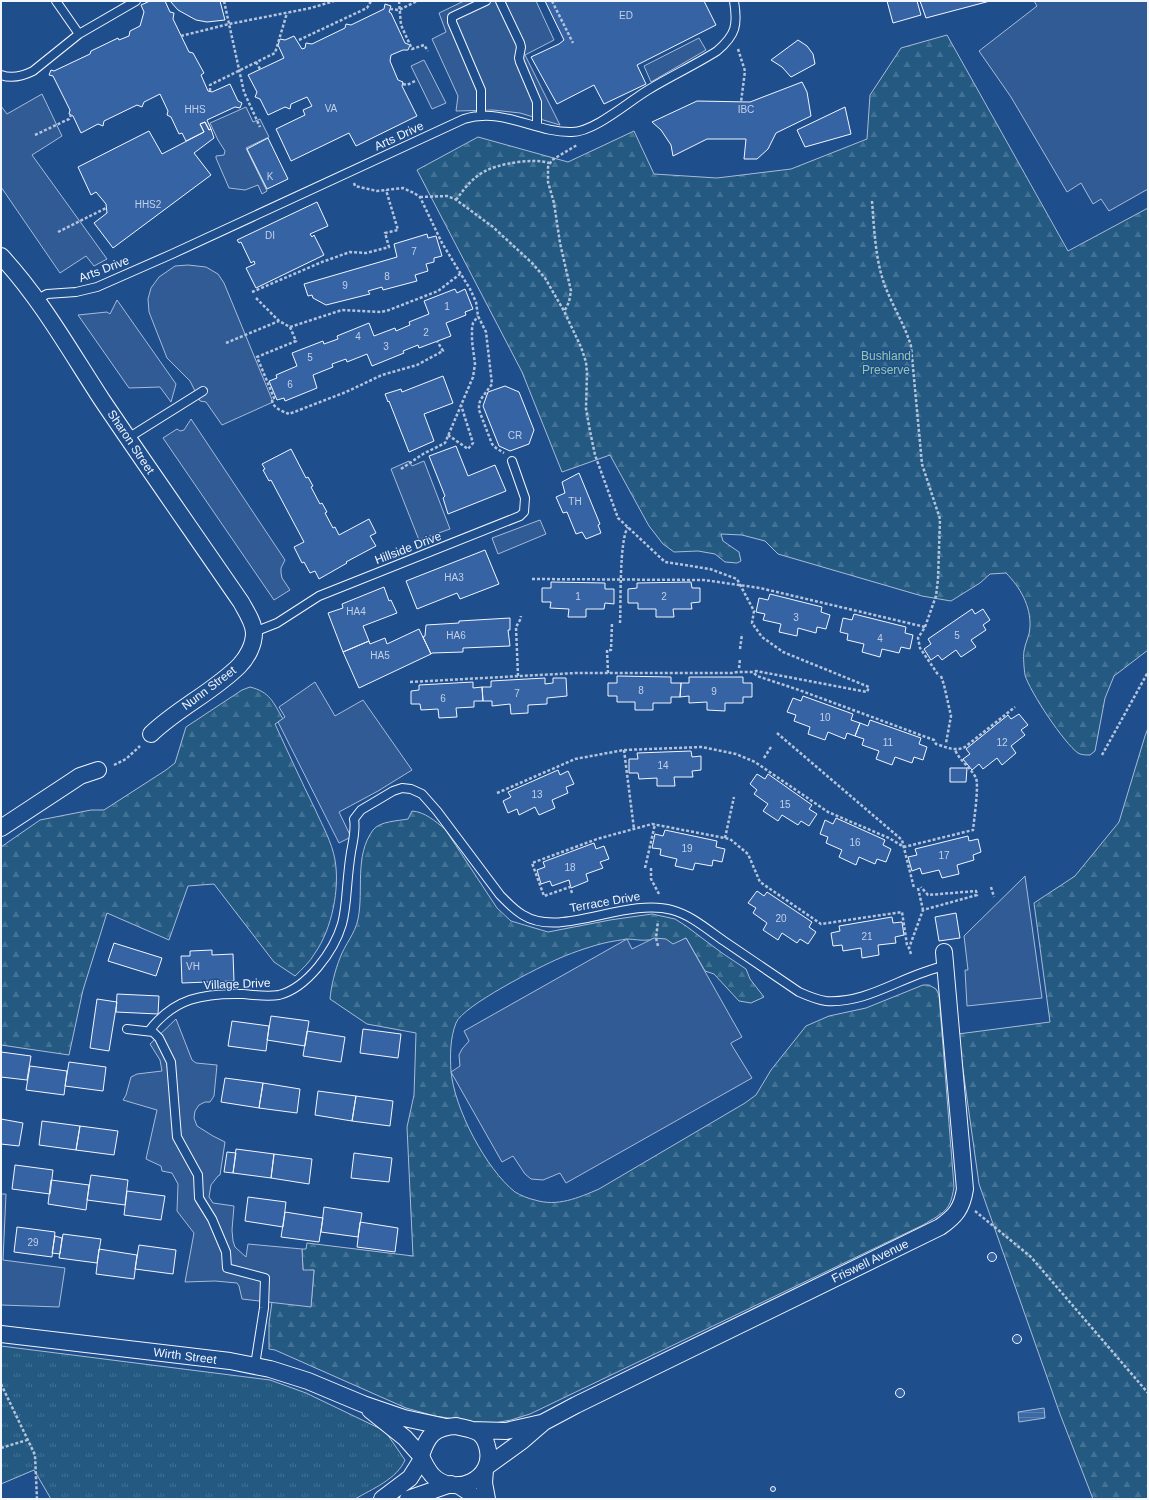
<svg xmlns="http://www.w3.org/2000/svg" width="1149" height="1500" font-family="Helvetica,sans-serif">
<defs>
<pattern id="grass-tufts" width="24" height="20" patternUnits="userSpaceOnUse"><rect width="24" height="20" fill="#245a82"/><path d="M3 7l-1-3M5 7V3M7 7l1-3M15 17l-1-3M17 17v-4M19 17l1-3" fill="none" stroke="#447295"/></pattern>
<pattern id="forest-firs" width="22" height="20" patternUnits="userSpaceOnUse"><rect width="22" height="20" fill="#245a82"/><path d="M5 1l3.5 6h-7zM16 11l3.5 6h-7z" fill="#447295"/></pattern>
<pattern id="water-rules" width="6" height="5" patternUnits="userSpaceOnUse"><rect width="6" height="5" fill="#3b69a3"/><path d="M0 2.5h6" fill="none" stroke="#587fb1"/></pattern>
</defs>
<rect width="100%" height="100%" fill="#1f4e8c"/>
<path fill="url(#grass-tufts)" stroke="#a8bbd7" d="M1,1346L270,1380L306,1393L385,1431L405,1460C397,1479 372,1489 355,1499H51L34,1470L1,1484Z"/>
<path fill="url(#forest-firs)" stroke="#a8bbd7" d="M947,35L1068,251L1148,208V650L1114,676L1105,698L1095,751L1090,755C1086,755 1081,755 1078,753C1064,743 1030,692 1025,675C1024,668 1023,657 1024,651C1025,643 1030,635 1030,627C1031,606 1020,587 1006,573L990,574L980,583L951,601L922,596L778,554L765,541L742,535L721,534L723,541L739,552L741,561L737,563L725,562L715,554L698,551L674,552L663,544L649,526L610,455L562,472L522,372L417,170L478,137L568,162L634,131L654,174L717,178L791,169L867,139L870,95L901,48Z
M250,687C270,692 273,702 283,719L275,724C288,752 301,781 315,809C322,825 332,842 335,860C340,888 332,929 315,953C310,962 302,969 295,976L274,962L214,884L188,886L169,940L107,913L83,990L69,1055L1,1045V847L40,820L91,810H104L166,770L175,763L186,727L242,690Z
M1148,728V1499H1093L1060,1414L979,1184L958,1034L1050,1022L1034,903L1075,876L1119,822L1145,736Z
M412,811C425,812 435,821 445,829L497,908L511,921L548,932L610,920L652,914L675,919L686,926L722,953L746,969L750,979L764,997L751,1003L739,1001L714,974L705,971L686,938L673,945C669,940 659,938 654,939C648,939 654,940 648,940C641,941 634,939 627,939C621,940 614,941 609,942C594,945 574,952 560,958C541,966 462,1006 456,1023C450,1038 450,1056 451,1071C454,1108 486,1169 515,1192C520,1195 529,1199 535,1200C557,1207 578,1198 599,1189L745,1103L756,1095L771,1070L806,1026L829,1016L866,1008L923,985H929L936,989L939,995L954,1187C950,1212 944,1212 923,1225L530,1414L511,1420L494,1423L475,1422L435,1416L406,1408L275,1350L269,1349V1323L272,1302L311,1306L314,1270L303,1271L302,1249H306L307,1243L413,1256L407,1127L414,1095L416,1033L367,1024L330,999C331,987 335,970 340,958C345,944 355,934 358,919C364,890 354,856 373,830C380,821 398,821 408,819Z"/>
<path fill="#305b95" stroke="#a8bbd7" d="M464,1H536L554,40L525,55L560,125L520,113L493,110L456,111L458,96L432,39L446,32L439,13Z
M1034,1H1148V189L1109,211L1101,199L1093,204L1081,183L1067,192L1011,97L979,51L1037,6Z
M699,38L706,50L651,82L644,66Z
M424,60L446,103L432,109L411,66Z
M42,94L62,136L32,155L107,259L94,266L86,256L60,273L1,187V106L7,114Z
M246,107L253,122L260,119L269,137L246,148L267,191L262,194L258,185L245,190L229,188L216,158V156L224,155L225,151L218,140L210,123Z
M188,265L206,267L218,274L224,283L273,402L222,425L206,402L200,401L190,381L167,358L149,312L148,299L151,288L159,277L175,266Z
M117,300L176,384L171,402L160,387L129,388L78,315L107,312L110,314Z
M191,419L285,560L281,568V573L282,578L290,590L274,600L163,438L177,429L180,431L184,430Z
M409,461L412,466L424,461L450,529L419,540L391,469Z
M540,520L546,534L498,554L492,538Z
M315,682L335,716L363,700L412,770L378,791L339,812L351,837L339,843L278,722L285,717L279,707Z
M1025,876L1042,998L967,1006L965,970H968L964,936Z
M654,938L666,939L673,944L686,938L742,1037L731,1043V1044L752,1078L566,1183L560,1173L543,1180L531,1179L525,1174L513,1156L502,1162L451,1072L460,1066L459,1055L462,1049L469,1041L464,1031L627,939L632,949Z
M176,1019L192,1060L196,1063L217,1065L214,1096L210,1102H205L199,1105L195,1111L194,1118L197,1126L213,1136L225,1142L220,1175L218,1176L211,1185L209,1197L213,1203L234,1206L232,1230L233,1241L235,1247L246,1257L248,1244L302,1249L303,1270H314L311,1307L242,1299L239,1286L237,1283L215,1281L185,1282L194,1233L177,1211L178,1184L172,1173L162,1171L161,1166L146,1159L157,1110L123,1100L126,1095L131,1077L137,1074L162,1071L160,1060L150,1044Z
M1,1194H6L3,1260L65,1268L59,1307L1,1305Z"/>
<path fill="url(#water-rules)" stroke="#a8bbd7" d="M1044,1408L1045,1418L1019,1422L1018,1412Z"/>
<path fill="#3563a3" stroke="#f2f6ff" d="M150,1H165L170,12L174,13L173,19L189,52L193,53L204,73L201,75L208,91L212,92L230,84L238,101L242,103L240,108L235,107L207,120L211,129L209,130L205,122L200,124L204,132L186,141L182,133L179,134L171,117L167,115L168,111L160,94L144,102L142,107L137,105L104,121L103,126L98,124L81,133L73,116L69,114L70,110L53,76L49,75L51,70L54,71L90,54L91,51L118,38L119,40L129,36L130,31L140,26L144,12L141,5Z
M170,1H220L225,20L207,22L196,20L178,10Z
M545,1H704L716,25L637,65L646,84L604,104L594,85L557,104L531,57L559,44L564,40Z
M887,1H917L921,15L893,23Z
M920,1H990L926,18Z
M385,4L391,6L389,12L391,13L405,43L410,45L408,50H403L391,55L390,61L398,80L403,82L402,86L417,116L356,146L349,133L291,161L276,129L305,115L303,110L312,106L307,97L291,104L290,109L285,107L268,115L260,99L255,97L257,92L248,75L284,58L278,45L280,39L285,40L294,36L302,49L305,48L306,43L312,44L345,28L346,24L351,25L384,9Z
M798,40L807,46L813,54L815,64L791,77L782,67L771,60Z
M802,82L807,92L811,116L776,133L768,149L757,159H744L746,139H707L673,156L671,145L661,130L652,122L697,101L750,102Z
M845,107L851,134L805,147L797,130Z
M205,122L209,130L211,129L214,138L194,153L211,175L113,248L94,223L107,213L106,204L96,192L91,195L78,167L149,131L162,154L204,132L200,124Z
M268,138L288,179L267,189L247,149Z
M317,202L328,226L310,234L312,237L314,235L324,255L256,288L246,268L255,264L254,261L251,263L241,242L239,243L237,240Z
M427,234L428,238L436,236L442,256L434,258V262L426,264L428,271L415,275L417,281L383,290L382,287L368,291L370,294L326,305L313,298L312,295L308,296L304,284L397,257L394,244Z
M455,289L457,293L465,289L473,309L465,312L466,315L446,323L451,336L419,348L418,345L403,351L404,353L372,366L367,354L347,362L346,359L332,364L333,367L313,375L317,388L285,401L284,398L277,400L269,381L277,378L276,375L297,366L292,353L323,341L324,344L338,339L337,336L369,323L374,336L395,328L396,331L410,325L409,322L429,314L424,301Z
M443,376L453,403L424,414L434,441L409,452L389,401L388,402L385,394L401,389L402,392Z
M505,386L519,392L534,430L529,444L510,451L499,446L483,406L488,392Z
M456,446L468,476L495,465L506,491L448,514L443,498L445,496L429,456Z
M291,449L306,478L308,477L313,486L311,487L320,504L322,503L327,512L325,513L333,528L335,527L339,535L369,519L376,533L370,536L376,546L346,562L347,563L319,579L315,571L310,573L304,562L302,563L294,547L304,542L271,480L269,481L263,470L265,469L262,464Z
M579,473L600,524L598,525L601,533L586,539L582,532L576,534L567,512L563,513L556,497L565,493L562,482Z
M485,550L499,584L460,599L457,593L417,609L406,581Z
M551,582L605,583V589H614V604L605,603L604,609H586V617H568L569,609L550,608L551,602H542V588H551Z
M691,582L692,588H700V602L691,603L692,609H673L674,617H656V609H638V603H628V589L637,588V583Z
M384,587L389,601L391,600L397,613L363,626L369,641L343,652L328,613L343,608L342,604Z
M770,594L822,607L821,612L830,615L826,629L817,627L816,633L798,628L797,636L779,632L781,624L763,620L765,614L756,612L759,598L768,600Z
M972,609L975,614L983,609L990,620L983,625L986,630L971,640L976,647L961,657L956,650L942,660L938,655L931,660L924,649L931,644L928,639Z
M854,614L906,627L905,633L913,635L910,649L901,647L899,653L882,649L880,657L862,652L864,644L847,640L848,634L840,632L843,618L852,620Z
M510,618V630H508L510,646L463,648V652L432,653L431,654L423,637L425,636L426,625L459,623V621Z
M419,629L431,654L359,688L343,652L369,641L370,644L385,638L387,644Z
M617,676L671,677V683H681L680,697H671V703H653V710H635V702H617V696H608V683H617Z
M689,677H743V683H752V697H743V703H725V711L707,710V702L689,703V696L680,697L681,683H689Z
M545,678V684L553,683V678H566L567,696L547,698V704L528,705V713L511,714L510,704L492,706V701H483L482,687H491V681Z
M473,682V688L482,687L483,701H474V707L456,708L457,717L439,718L438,709L421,710L420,704H411V691L419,690V685Z
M803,696L853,714L851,720L860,723L855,736L847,733L845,739L828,732L825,740L808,734L810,727L794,721L796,715L787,712L793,698L801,701Z
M1019,714L1028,725L1021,730L1025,735L1011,746L1016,753L1002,765L997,758L983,769L979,764L972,770L963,759L970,754L966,749L1008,715L1011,719Z
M870,720L921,738L919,744L927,747L923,760L914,757L912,763L895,757L892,765L876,759L879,751L862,745L864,739L855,736L860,723L868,726Z
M691,751L692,757L701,756V770L692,771L693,777H674L675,786H657V778L639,779L638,773H629V759H638L637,753Z
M950,768H967L966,782H950Z
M558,770L560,775L568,771L574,784L566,787L568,793L552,800L555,808L539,815L535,807L519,815L517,809L508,813L503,801L511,797L508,792Z
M757,774L765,779L768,774L812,805L809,809L817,814L809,826L801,821L798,825L782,815L778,821L763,811L768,804L754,794L757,790L750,784Z
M836,818L885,840L883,845L891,849L886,862L877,859L875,864L859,857L856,865L839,857L842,850L826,843L828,837L820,834L825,820L833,824Z
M665,830L717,841L716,847L725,849L722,862L713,860L712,866L695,863L693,870L675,866L677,859L660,855L661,849L652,848L655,834L663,836Z
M968,836L969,841L978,839L981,852L973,855L974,860L957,865L959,874L942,878L939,870L922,874L920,868L912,871L908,857L917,855L915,849Z
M594,843L596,849L604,846L609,859L600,862L603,868L586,874L588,881L571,888L569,880L552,886L550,881L541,884L537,870L545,867L543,862Z
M757,891L764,896L767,892L812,922L809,927L816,932L808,944L800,939L797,943L782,933L778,940L763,930L767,923L753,913L756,908L748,903Z
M956,913L960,938L939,941L935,917Z
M892,917L893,923L902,922L904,935L895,937L896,943L878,945L879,955L862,958L861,948L843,951L842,945L833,946L831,933L840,931L839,926Z
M114,943L162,958L156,976L108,961Z
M212,950V955L233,954L234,981L182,983L181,956H190V951Z
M117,994L159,996L158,1014L116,1012Z
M97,999L117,1002L109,1051L90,1048Z
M271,1016L309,1021L305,1046L267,1040Z
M232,1021L269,1026L266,1051L228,1046Z
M363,1029L401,1034L398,1058L360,1053Z
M307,1031L345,1037L341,1062L303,1056Z
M1,1052L31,1056L27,1080L1,1077Z
M69,1062L106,1067L103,1091L65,1086Z
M30,1066L67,1071L64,1095L26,1090Z
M225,1078L263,1083L259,1108L221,1102Z
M263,1083L300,1089L297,1113L259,1108Z
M318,1091L356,1096L352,1121L315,1115Z
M356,1096L393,1101L390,1126L352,1121Z
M1,1119L23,1123L19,1146L1,1144Z
M42,1121L80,1126L76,1150L39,1145Z
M80,1126L118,1131L114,1155L76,1150Z
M236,1149L274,1154L271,1178L233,1173Z
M227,1152L236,1153L233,1173L224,1172Z
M354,1153L392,1158L389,1182L351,1178Z
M274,1154L312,1159L309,1184L271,1178Z
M15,1165L53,1170L50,1194L12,1189Z
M91,1175L128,1180L125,1205L87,1200Z
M51,1180L89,1185L86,1210L48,1204Z
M127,1191L165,1196L161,1220L124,1215Z
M248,1197L286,1202L283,1227L245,1221Z
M324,1207L362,1213L358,1237L321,1232Z
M285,1212L323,1218L319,1242L281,1237Z
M360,1222L398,1228L395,1252L357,1247Z
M17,1227L55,1232L52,1257L14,1252Z
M63,1234L101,1239L97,1263L59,1258Z
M55,1236L62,1238L60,1254L52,1253Z
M139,1245L176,1250L173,1274L135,1269Z
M99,1249L137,1255L134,1279L96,1274Z
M987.5 1257a4.5 4.5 0 1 1 9 0a4.5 4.5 0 1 1-9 0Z
M1012.5 1339a4.5 4.5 0 1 1 9 0a4.5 4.5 0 1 1-9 0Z
M895.5 1393a4.5 4.5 0 1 1 9 0a4.5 4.5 0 1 1-9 0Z
M770.5 1489a2.5 2.5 0 1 1 5 0a2.5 2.5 0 1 1-5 0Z"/>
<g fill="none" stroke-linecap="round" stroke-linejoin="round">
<g stroke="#f2f6ff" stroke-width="10">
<path id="service" d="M56,1L79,34
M500,1L520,43L521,47L519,58L520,62L537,102V126
M1,75C12,79 23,76 33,71L79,34L136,1
M481,116V90L452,22V17L456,15L486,1
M36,300L47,294L76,292L97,287L172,254L464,119C504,107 535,133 572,132C594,132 628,102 648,90C671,76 695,65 717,51C736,35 738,25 734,1
M128,438L203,391
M254,632L277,623L319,596L520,516L524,512L525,498L512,461
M127,1029L153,1032L159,1038L171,1062L177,1137L198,1175L199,1198L212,1219L226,1252L227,1268L265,1278L264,1308L255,1365
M149,1031C174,998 203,993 243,994C255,995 267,997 279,995C307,988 334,951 342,924C345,913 346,901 347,888C348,876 349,864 351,852C353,841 356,830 354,819L361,810L393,791L402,788L411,789L422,794L437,811L500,895C507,902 514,910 523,915C561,939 625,897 672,910C691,915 708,930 724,941C749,958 774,975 799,992C808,996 817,1000 826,1001C869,1004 904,974 945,966"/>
</g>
<g stroke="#f2f6ff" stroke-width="18">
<path id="minor" d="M1,256C41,299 70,351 102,400C148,468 195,535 241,602C246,611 254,623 254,633C254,645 247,658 239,666C213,692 178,708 151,734
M1,828L71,782L80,776L98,770
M1,1334L230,1361L270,1369L308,1381L363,1404L404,1418L446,1427
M370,1410L405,1438L421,1456
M456,1426C463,1428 473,1429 479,1433C483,1436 486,1442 487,1446C497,1480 453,1498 432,1475C427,1469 424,1463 421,1456C427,1436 434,1427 456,1426Z
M472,1430L506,1431L541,1423
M486,1467L522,1441L544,1422L576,1405L940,1227C956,1216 962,1208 965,1189L944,952
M485,1470L484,1483L487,1499
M458,1485L470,1493L475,1499
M382,1499L410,1478L422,1459
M408,1499L451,1484"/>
</g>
<path stroke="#b3c4dc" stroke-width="2.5" stroke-dasharray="3 2" stroke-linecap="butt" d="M224,1L244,92L260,127
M399,1L401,25L412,49L424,45L428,51
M552,1L573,43
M390,9L399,10L417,1
M181,36L229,24L311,8L334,1
M299,40L367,8L371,1
M738,49L745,71L741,102
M256,62L260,69
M403,84L407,85L415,81
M210,91V85L275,53L287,13
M35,135L69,119L71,115
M354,183L355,186L377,191L403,188L414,193L420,197L442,243L470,289L476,302L478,316L486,332L492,384L481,399L479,404V410L492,444L496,448L504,453
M420,197L447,196L455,199L493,227L532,263L545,278L564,311L581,347L586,362L587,373L586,409L590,431L595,455L618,518L665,562L710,569L737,579L754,611L752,623L762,637L783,652L869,687L867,692L756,671L753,672
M456,200C475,173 486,167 518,162C529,161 539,160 549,163
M872,201C874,226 875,253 882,277C889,301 904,322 911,346L922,464L940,519L938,579L936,596L925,627
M58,232L106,208
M252,292L322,262L350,252L366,253L389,247L385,233L398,230L386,190
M256,298L279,321L290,327L296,341L257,357L274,398L272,399C272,408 282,411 289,414L346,392L382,375L417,365L443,351L437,341
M565,310L569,302L571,291L560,243L554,203L548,182V167L552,160L577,145
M290,327L342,310L381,312L389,310L438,291L460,274
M226,343L279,321
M448,435L468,449L473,443L461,405
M401,469L423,454L445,443L473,377L475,364L472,341V329L473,323L478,316
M532,579L704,580L760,588L925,627L918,638L920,648L939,676
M620,623C621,604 619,540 628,527
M740,649L742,634
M739,668L740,659
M608,673L607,650H611L612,623
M518,676L516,627L520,620L521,616
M941,676L944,685L951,716L946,743
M410,682L576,673H732L738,672H753L757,676L799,690L934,740L936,744C946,747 955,752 965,747L1015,707
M777,733L902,840L914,888
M624,750L634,829
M1102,755L1148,672
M764,758L771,747
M114,765L126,759L140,746
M497,793L575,759L624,750L702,747L736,754L755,762L828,812L889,838L904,847L973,830C974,820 979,786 976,778C971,768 960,761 955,750
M725,838L734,797
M645,868L655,824
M651,868V879L659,894
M991,887L994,897
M918,888L923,910
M572,893L570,887L544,896L532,863L597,839L652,824L730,839L748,854L760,882L821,924L902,912L907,945L909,948
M658,946L656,938L658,921
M911,954L909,948L923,910L977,895L976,891L928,895L921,887
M975,1211L1031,1257L1148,1393
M1,1384L35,1455L37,1499
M1,1448L27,1440"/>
<use href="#service" stroke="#1f4e8c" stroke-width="8"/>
<use href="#minor" stroke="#1f4e8c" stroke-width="16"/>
</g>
<g text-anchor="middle" stroke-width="3" stroke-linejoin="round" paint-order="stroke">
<g font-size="10" fill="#c3d1e8">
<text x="626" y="19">ED</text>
<text x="331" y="112">VA</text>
<text x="195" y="113">HHS</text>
<text x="746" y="113">IBC</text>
<text x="270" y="180">K</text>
<text x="148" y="208">HHS2</text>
<text x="270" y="239">DI</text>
<text x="414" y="255">7</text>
<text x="387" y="280">8</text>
<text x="345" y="289">9</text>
<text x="447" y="310">1</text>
<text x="426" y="336">2</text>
<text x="358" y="340">4</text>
<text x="386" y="350">3</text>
<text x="310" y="361">5</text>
<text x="290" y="388">6</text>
<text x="515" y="439">CR</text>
<text x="575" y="505">TH</text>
<text x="454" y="581">HA3</text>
<text x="578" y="600">1</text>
<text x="664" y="600">2</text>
<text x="356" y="615">HA4</text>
<text x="796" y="621">3</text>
<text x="456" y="639">HA6</text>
<text x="957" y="639">5</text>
<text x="880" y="642">4</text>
<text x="380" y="659">HA5</text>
<text x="641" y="694">8</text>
<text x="714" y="695">9</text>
<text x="517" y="697">7</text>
<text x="443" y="702">6</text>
<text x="825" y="721">10</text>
<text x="888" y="746">11</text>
<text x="1002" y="746">12</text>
<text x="663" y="769">14</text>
<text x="537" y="798">13</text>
<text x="785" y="808">15</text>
<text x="855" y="846">16</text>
<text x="687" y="852">19</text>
<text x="944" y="859">17</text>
<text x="570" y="871">18</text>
<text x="781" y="922">20</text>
<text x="867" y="940">21</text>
<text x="193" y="970">VH</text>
<text x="33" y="1246">29</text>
</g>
<g font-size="12" fill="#f2f6ff" stroke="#1f4e8c">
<text transform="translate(399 136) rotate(-25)" y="4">Arts Drive</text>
<text transform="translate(104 269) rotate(-21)" y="4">Arts Drive</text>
<text transform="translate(131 442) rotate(56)" y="4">Sharon Street</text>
<text transform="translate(408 548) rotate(-21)" y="4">Hillside Drive</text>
<text transform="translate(209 688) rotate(-37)" y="4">Nunn Street</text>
<text transform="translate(605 902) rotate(-10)" y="4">Terrace Drive</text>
<text transform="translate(237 984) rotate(-2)" y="4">Village Drive</text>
<text transform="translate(870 1261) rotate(-26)" y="4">Friswell Avenue</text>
<text transform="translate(185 1356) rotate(7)" y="4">Wirth Street</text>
</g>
<g font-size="12" fill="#97c8a6" stroke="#1f4e8c">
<text x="886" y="360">Bushland<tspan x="886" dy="14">Preserve</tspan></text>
</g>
</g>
<rect width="1149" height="1500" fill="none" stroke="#f2f6ff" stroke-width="4"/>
</svg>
